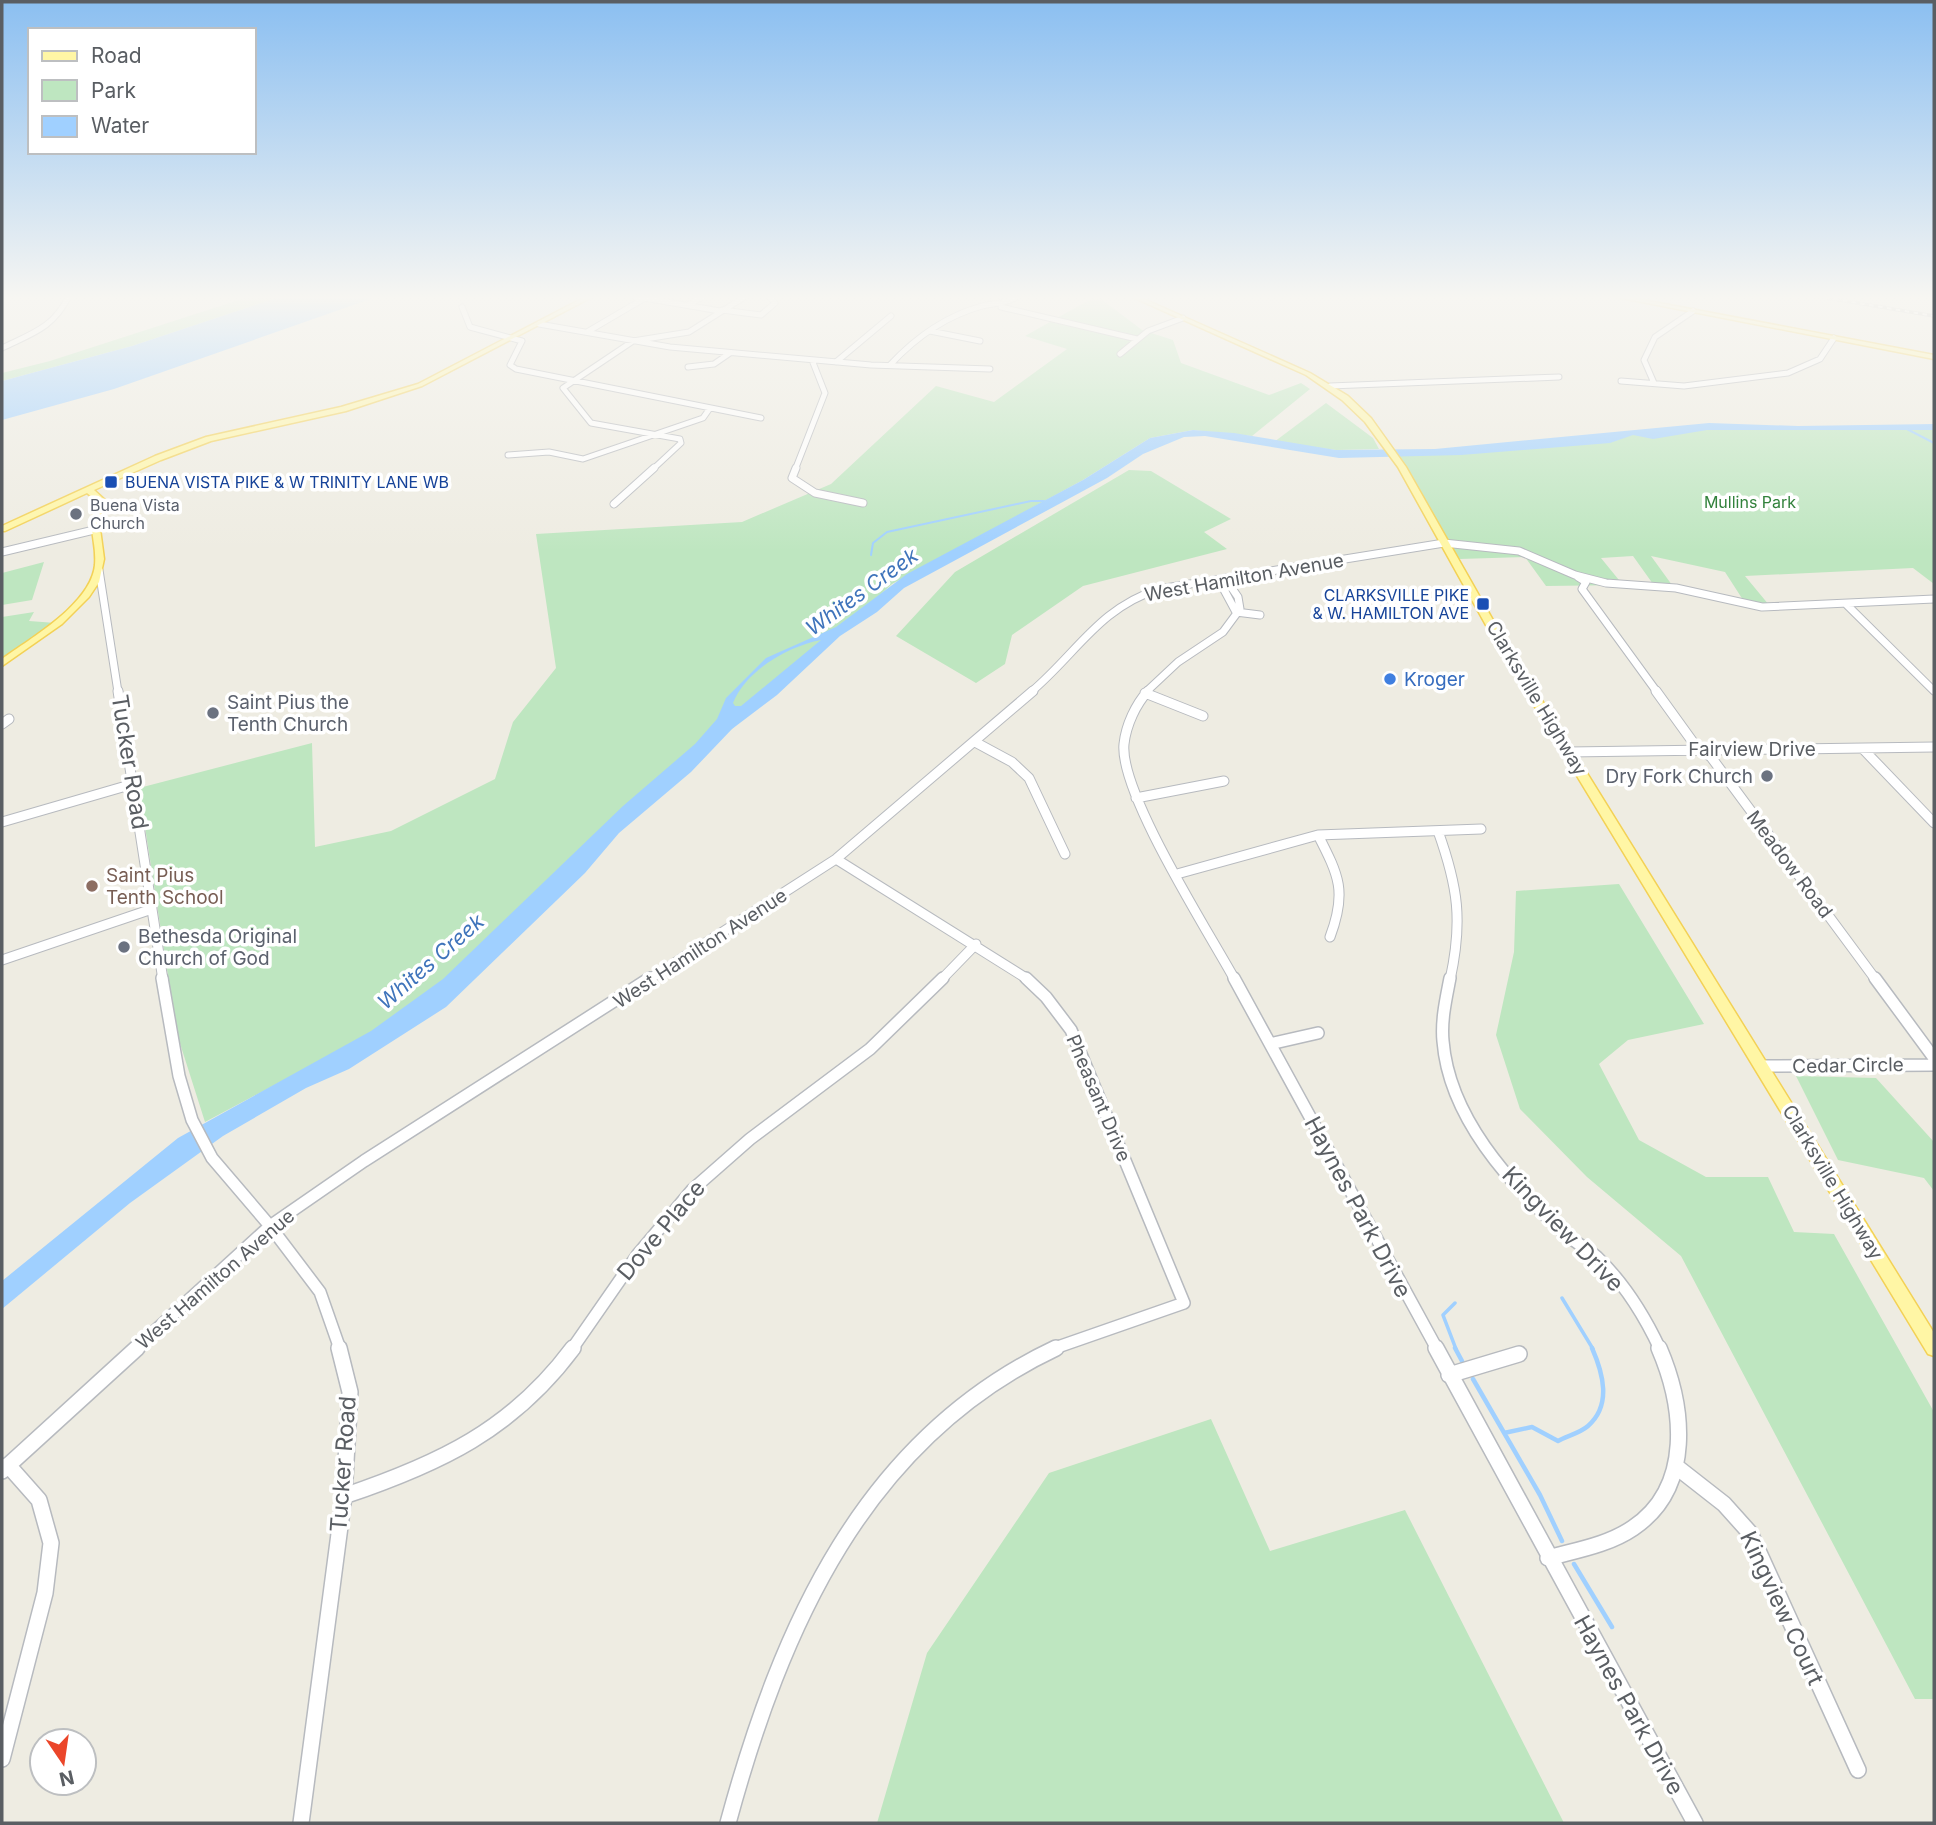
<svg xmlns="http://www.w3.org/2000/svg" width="1936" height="1825" font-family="Inter,sans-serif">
<rect width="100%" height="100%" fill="#eeece2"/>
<path fill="#bee6c0" d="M251,296H282L132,346L2,381V373L50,361Z
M1091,299H1101L1142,330L1173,340L1181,363L1269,395L1301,383L1310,389L1252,436L1193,430L1150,438L1083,480L892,584L539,903L387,1025L205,1122L177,1034L139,788L312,743L315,847L391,831L495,779L513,722L556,668L536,534L742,522L831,484L936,386L994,402L1067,349L1025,336Z
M1326,403L1373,438L1379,449L1336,450L1274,442Z
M1716,428H1934V584L1913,568L1745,576L1769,605L1745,603L1725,572L1651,556L1672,585L1653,584L1633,556L1601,558L1623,585L1546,586L1525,557L1459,559L1395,454Z
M1129,470L1151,471L1231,519L1204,532L1227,549L1083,586L1012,635L1005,664L976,683L896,636L955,572Z
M44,562L32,600L2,605V573Z
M34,612L29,621L56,623L2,662V617Z
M1619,884L1704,1024L1628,1040L1599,1064L1639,1140L1706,1177H1768L1794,1232L1834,1234L1934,1412V1699H1915L1681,1256L1587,1177L1520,1109L1496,1035L1514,952L1516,891Z
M1796,1076L1876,1078L1934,1142V1191L1924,1178L1838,1160Z
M1211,1419L1270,1551L1405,1510L1564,1823H877L927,1653L1049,1473Z"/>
<path fill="#a0d0ff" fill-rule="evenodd" d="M282,296H379L114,389L2,420V381L132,346Z
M1709,423L1798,426L1934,424V430H1707L1653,439L1633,435L1610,443L1461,455L1339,458L1205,436L1184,437L1143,454L1107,478L904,588L877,612L840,636L777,695L732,729L691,772L619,833L585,873L446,1007L349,1069L306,1088L223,1136L130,1203L2,1309V1281L178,1138L371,1031L443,979L623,806L695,744L717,719L726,698L766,658L836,627L907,574L1083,480L1150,438L1193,430L1234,433L1336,450L1435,449ZM821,640L741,706H735L733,703C746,670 789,646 821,640Z"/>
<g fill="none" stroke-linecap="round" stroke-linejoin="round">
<path stroke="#a0d0ff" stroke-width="2" d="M1903,427L1934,443
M871,555L873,543L887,532L1031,501H1044"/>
<path stroke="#a0d0ff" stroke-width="3.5" d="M1562,1298L1593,1349
M1455,1303L1443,1315L1456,1349"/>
<path stroke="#a0d0ff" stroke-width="4.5" d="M1455,1348L1462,1361
M1473,1379L1540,1495L1562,1541
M1504,1433L1532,1427L1558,1441C1567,1436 1580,1433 1588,1426C1612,1405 1603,1373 1592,1348
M1574,1564L1612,1627"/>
<g stroke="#b7babf" stroke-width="7">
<path id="minor-far4" d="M632,296L720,311
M688,305L704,296
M462,307L470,327L522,341L510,365L516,369L761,418
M1001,307L1137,339
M722,310L761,315L775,303L769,296
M539,324L670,347L871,365L990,369
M930,331L980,341
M587,332L645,298
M2,348C33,333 53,328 69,296
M1120,354L1148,331L1183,318
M836,362L891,316
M890,365C915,338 946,316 982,306C995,303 1006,304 1018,296
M688,367L714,364L730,353
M1621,381L1684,386L1788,373L1820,359L1834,338
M1654,383L1644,360L1655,337L1693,311
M1330,386L1559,377
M508,455L549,452L583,459L703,418L710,408
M652,470L681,443L680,439L591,423L563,388L633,341L689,332L746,296
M795,470L825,393L812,360"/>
</g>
<g stroke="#b7babf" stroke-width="9">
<path id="minor-far3" d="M796,468L792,478L815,493L863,503
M614,504L654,468
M2,552L94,530
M99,570L118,692
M1578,577L1586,582L1582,589L1657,692
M1222,586L1236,612
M1846,604L1934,691
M1236,612L1260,615
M1031,692C1077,653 1099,608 1159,589L1444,543L1519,551L1575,575L1606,583L1676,588L1762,607L1934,599
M1146,692L1178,662L1223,632L1240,609L1238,597L1225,578"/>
</g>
<g stroke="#b7babf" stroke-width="11">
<path id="minor-far2" d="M118,691L163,980
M1148,691C1136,704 1126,725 1124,744C1119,792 1208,931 1235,980
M1656,691L1695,745L1711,757L1876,980
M1145,693L1203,716
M2,724L9,719
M975,742L1012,762L1029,778L1065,854
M1863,749L1934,823
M1569,752L1934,747
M1136,798L1224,781
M2,822L133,784
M1438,831C1458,887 1463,921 1450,980
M1318,835C1339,876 1347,892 1330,937
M836,859L1029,980
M1177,874L1318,835L1481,829
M2,960L152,909
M648,980L836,859L1033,691
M941,980L976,944"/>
</g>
<g stroke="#b7babf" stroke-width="14">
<path id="minor-far1" d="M162,978L179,1076L192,1120L212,1158L270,1226L320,1292L340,1349
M1026,978L1046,997L1071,1030L1184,1303L1052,1349
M1234,978L1437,1349
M1450,978C1446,999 1441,1020 1443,1041C1449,1117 1509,1183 1563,1232C1573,1241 1586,1248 1597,1257C1623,1282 1645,1317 1660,1349
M1875,978L1934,1058
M1270,1044L1318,1033
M1762,1066L1934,1065
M135,1349L270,1226L364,1161L650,978
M572,1349L638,1254L692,1190L750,1139L870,1049L943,978"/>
</g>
<g stroke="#b7babf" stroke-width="18">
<path id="minor" d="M1436,1348L1695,1823
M1449,1375L1519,1354
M1678,1468L1724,1504L1750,1533L1858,1770
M2,1471L137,1348
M344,1496C439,1464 512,1430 573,1348
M1548,1558C1577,1550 1608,1545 1633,1528C1694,1487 1684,1406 1659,1348
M2,1759L45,1593L51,1543L39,1500L8,1465
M301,1823L344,1496L350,1392L339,1348
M728,1823C781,1628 863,1439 1056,1348"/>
</g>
<g stroke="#f3d156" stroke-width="3">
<path id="major" d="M587,296H594L422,386L346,411L211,441L161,460L94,490L105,500L99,521L104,559L99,582L89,597L62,624L2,666V659C31,638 91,604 95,565C97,538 86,531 97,501L87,493L5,531H2V526L155,456L206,437L341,407L418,384Z
M1130,296H1137L1310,373L1348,396L1371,418L1406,467L1502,636L1934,1333V1356L1928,1354L1492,636L1398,467L1365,422L1342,400L1306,375Z
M1611,296H1622L1934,355V359Z"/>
</g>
<use href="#minor-far4" stroke="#fff" stroke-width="5"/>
<use href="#minor-far3" stroke="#fff" stroke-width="7"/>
<use href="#minor-far2" stroke="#fff" stroke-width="9"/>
<use href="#minor-far1" stroke="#fff" stroke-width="11"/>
<use href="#minor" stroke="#fff" stroke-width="15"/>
<use href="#major" fill="#fff6a5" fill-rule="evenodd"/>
<g stroke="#b5b6b6" stroke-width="3.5">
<path id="rail" d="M1816,296L1934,316"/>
</g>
<use href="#rail" stroke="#fff" stroke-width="2" stroke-dasharray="4.5" stroke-linecap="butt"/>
</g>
<linearGradient id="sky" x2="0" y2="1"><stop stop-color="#8bbff1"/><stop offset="0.54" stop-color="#f7f6f2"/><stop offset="1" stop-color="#f7f6f2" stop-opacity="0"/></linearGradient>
<rect width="1936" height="551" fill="url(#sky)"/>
<g fill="#1a4fb4" stroke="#fff" stroke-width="2.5">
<rect x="104" y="475" width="14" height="14" rx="3.5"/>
<rect x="1476" y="597" width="14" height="14" rx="3.5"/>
</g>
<g fill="#6b7280" stroke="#fff" stroke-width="2.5">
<circle cx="76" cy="514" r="7"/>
<circle cx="213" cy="713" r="7"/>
<circle cx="1767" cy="776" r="7"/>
<circle cx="124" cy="947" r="7"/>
</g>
<circle fill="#3f7fe0" stroke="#fff" stroke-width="2.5" cx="1390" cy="679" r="7"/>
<circle fill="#8d6e63" stroke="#fff" stroke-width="2.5" cx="92" cy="886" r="7"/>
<g text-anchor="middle" stroke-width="7" stroke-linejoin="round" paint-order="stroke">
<g font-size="16" fill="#164399" stroke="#fff" text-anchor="start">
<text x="125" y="488">BUENA VISTA PIKE &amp; W TRINITY LANE WB</text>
<text x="1469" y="601" text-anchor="end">CLARKSVILLE PIKE<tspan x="1469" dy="18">&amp; W. HAMILTON AVE</tspan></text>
</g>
<g font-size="16" fill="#32823c" stroke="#fff">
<text x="1750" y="508">Mullins Park</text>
</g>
<g font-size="16" fill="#5b616d" stroke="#fff" text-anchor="start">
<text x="90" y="511">Buena Vista<tspan x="90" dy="18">Church</tspan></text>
</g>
<g font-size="19" fill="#5a5e63" stroke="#fff">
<text transform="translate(1244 577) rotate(-10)" y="7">West Hamilton Avenue</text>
<text transform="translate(1537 698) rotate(59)" y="7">Clarksville Highway</text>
<text x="1752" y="756">Fairview Drive</text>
<text transform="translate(1790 864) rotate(53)" y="7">Meadow Road</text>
<text transform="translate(700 948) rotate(-33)" y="7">West Hamilton Avenue</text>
<text transform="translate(1848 1065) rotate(-1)" y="7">Cedar Circle</text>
<text transform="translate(1099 1098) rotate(67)" y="7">Pheasant Drive</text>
<text transform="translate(1833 1182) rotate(59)" y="7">Clarksville Highway</text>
<text transform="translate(215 1279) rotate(-41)" y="7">West Hamilton Avenue</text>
</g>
<g font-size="19" fill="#366cbe" stroke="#fff" text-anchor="start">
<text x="1404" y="686">Kroger</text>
</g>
<g font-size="19" fill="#5b616d" stroke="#fff" text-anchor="start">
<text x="227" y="709">Saint Pius the<tspan x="227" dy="22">Tenth Church</tspan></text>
<text x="1753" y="783" text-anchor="end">Dry Fork Church</text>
<text x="138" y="943">Bethesda Original<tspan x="138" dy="22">Church of God</tspan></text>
</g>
<g font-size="19" fill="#785e54" stroke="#fff" text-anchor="start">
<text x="106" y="882">Saint Pius<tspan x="106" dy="22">Tenth School</tspan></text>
</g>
<g font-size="21" font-style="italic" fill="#3f74bb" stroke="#fff">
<text transform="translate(862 592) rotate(-36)" y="7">Whites Creek</text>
<text transform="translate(431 962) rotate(-41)" y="7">Whites Creek</text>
</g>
<g font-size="23" fill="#5a5e63" stroke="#fff">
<text transform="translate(130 762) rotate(81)" y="8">Tucker Road</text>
<text transform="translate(1358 1207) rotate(62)" y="8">Haynes Park Drive</text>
<text transform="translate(1563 1229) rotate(46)" y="8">Kingview Drive</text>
<text transform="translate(661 1230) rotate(-50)" y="8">Dove Place</text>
<text transform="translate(343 1464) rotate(-86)" y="8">Tucker Road</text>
<text transform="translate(1782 1608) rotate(65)" y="8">Kingview Court</text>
<text transform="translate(1629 1705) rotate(61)" y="8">Haynes Park Drive</text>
</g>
</g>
<rect width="1936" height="1825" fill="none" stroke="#5a5e63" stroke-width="7"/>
<rect x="28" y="28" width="228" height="126" fill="#ffffff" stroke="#bdbfc1" stroke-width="2"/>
<rect x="42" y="51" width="35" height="10" fill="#fff6a5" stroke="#bdbfc1" stroke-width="2"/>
<text x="91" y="63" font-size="21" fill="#5a5e63">Road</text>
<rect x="42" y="80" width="35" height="21" fill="#bee6c0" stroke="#bdbfc1" stroke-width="2"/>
<text x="91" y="98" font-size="21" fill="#5a5e63">Park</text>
<rect x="42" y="116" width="35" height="21" fill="#a0d0ff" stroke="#bdbfc1" stroke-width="2"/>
<text x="91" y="133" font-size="21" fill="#5a5e63">Water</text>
<g transform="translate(63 1762) rotate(167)"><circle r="33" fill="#ffffff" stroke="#bdbfc1" stroke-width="2"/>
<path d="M0-5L12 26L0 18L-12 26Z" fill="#eb462a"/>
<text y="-10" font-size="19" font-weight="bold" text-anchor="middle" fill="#5a5e63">N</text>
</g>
</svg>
